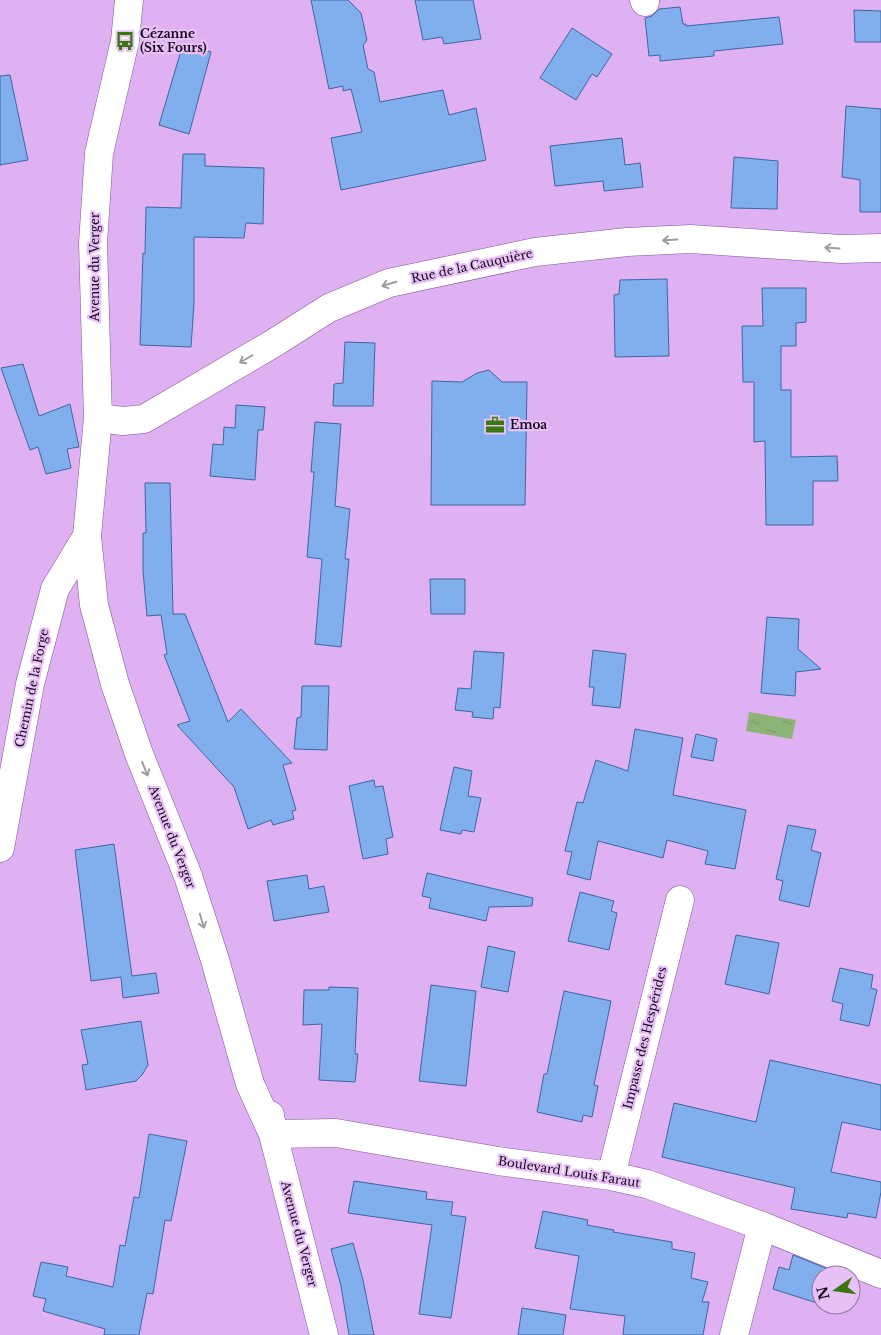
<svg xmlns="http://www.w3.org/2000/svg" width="881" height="1335" font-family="'Libre Baskerville',serif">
<defs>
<pattern id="water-ripples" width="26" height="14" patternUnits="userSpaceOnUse" patternTransform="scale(1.25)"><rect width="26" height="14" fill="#8cb479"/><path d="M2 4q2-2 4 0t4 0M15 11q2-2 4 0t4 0" fill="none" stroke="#789968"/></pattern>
</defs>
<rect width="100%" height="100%" fill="#dfb0f2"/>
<path fill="url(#water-ripples)" d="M749,712L796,720L792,739L746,731Z"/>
<path fill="#81afee" stroke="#3c67a1" d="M311,0H348L361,13L367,40L363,45L368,69L374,72L380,102L443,90L449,115L476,108L486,160L341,190L331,138L362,132L351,89L343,91V86L329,89Z
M415,0H473L481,39L444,44L442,37L423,40Z
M680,7L683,24H686V26L779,17L783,44L714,51V56L660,61V55L649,56L645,18L652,16L659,9Z
M854,10L881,11V42H855Z
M572,28L612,54L597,77L592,74L576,100L540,78Z
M183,44L211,52L189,134L159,125Z
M10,75L28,160L0,165V76Z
M846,106L881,109V212H860V180L842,177Z
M622,138L625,165L640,163L643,187L604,191L603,181L555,186L550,146Z
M183,154H205V166L264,168L263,224L246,223L244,238L194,237V303L191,347L140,345L143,253L145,254L146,207L181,208Z
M734,157L778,161L777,209L731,208Z
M667,279L669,356L615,357L614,295L619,294L620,280Z
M762,288H806V322L796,323V346H781V390H791V457L837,456L838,481H813V525H766L765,441L754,442V382H743L742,326H763Z
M345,342L375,343L373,406H333L334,384L343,383Z
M23,364L39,416L70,404L79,447L67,449L71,468L46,474L38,447L30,450L1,368Z
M489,370L502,382H527L525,505H431L432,381L462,382L477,373Z
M236,405L265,407L263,430H258L255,480L210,476L213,444L223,445L224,427L235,428Z
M315,422L341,424L335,506L350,509L345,559H349L341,647L315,644L322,559L307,557L314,472H311Z
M145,483H170L173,614H185L228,722L241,709L292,763L283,765L296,810L292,811L294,819L273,825L271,820L248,829L234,787L177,725L190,721L164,655L167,654L161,615L147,616L143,571V533H146Z
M430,579H465V614H431Z
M767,617L799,619L798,649L821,669L796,672L795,696L761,693Z
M593,650L626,654L620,708L592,705L594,687H589Z
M474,651L504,653L500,708L494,707L493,719L472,717L473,712L455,710L458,688L471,689Z
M302,686H329L327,750L294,749L297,718L301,717Z
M635,729L683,738L673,795L746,810L735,869L705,864L708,851L667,840L663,858L598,841L590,880L567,874L572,852L565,851L577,802L583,803L596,760L628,771Z
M696,734L717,739L713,761L691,757Z
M454,767L472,771L468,796L481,798L474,832L462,830L461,834L440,830Z
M374,780L375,787L383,786L393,837L386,839L388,854L363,859L349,786Z
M788,825L816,830L811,850L821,853L809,907L779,900L783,881L776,879Z
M114,844L132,976L156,973L159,993L123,998L121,977L91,981L75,850Z
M427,873L533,898L532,906L489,907L486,921L429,908L431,898L422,896Z
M307,875L309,889L324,886L329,912L274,921L267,881Z
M580,892L614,901L611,911L617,913L609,950L568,941Z
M736,935L779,943L769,994L725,984Z
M488,946L515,952L508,992L481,987Z
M840,968L873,975L871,988L877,990L869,1026L840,1020L843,1004L832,1001Z
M431,985L476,991L466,1086L419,1081Z
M329,987L358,988L355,1054H358L355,1082L319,1080L322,1024L303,1025L304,990H329Z
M564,991L611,1001L594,1085L598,1086L592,1117L583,1115L582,1122L537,1112L544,1074H547Z
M141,1021L148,1065L142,1075L136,1081L86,1090L82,1065L88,1064L81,1030Z
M770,1060L881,1085V1130L842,1122L831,1172L881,1182V1192L876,1218L848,1213L847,1218L791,1209L795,1188L662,1157L674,1103L756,1122Z
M149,1134L187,1141L171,1221L165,1220L153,1294L147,1293L139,1335H104L105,1329L43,1311L46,1299L33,1296L41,1262L68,1267L66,1276L113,1287L120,1245L125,1246L134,1197L139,1198Z
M354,1181L427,1192L426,1199L453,1202L451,1215L466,1217L451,1318L419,1314L432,1225L348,1213Z
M543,1211L588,1220L587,1225L614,1230L613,1232L672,1242V1249L695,1253L691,1278L708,1282L702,1302H709L703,1335H623L625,1316L570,1309L579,1256L535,1248Z
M353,1243L363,1280L374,1335H349L341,1286L331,1249Z
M793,1255L828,1269L826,1275H821V1290L817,1303L773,1289L779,1267L789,1270Z
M522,1308L566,1315L563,1335H518Z"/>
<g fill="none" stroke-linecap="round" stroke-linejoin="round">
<g stroke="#815692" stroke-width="29">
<path id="minor" d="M129,0L125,41L99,153L93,243L98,418L87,536L94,605L115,684L139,754L188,876L215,960L250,1084L273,1134
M644,0L645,2
M98,418L123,421L144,419L274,343L329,308L389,283L535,252L627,242L690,239L841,249L881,248
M0,848L30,684L55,589L87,536
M270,1115L273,1134L324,1335
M273,1134L336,1133L498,1161L611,1176L647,1184L762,1226L881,1274
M611,1176L680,900
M734,1335L762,1226"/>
</g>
<use href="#minor" stroke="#fff" stroke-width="28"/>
</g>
<defs><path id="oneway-shaft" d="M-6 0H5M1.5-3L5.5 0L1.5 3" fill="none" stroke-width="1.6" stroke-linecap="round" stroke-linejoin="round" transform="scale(1.25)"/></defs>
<g stroke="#a29ba4">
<use href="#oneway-shaft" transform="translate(670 240) rotate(177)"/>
<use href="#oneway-shaft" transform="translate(832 248) rotate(-176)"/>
<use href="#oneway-shaft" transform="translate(389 284) rotate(163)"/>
<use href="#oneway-shaft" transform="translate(246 359) rotate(150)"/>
<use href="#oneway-shaft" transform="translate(145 769) rotate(68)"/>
<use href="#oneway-shaft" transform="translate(202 921) rotate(73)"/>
</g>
<defs>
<g id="bus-bare" transform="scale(1.5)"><path d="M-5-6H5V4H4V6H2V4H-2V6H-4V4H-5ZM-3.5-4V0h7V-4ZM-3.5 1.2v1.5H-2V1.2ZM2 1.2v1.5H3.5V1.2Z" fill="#3a770f" stroke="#e7c1f6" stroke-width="2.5" paint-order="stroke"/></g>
<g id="office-bare" transform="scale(1.5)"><path d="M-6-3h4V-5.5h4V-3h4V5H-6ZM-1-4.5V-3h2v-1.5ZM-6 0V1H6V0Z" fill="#3a770f" stroke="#e7c1f6" stroke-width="2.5" paint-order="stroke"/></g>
</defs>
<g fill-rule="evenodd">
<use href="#bus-bare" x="125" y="41"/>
<use href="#office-bare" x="495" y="425"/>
</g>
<g text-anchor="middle" stroke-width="4.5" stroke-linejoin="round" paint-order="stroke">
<g font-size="12" font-weight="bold" fill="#16051c" stroke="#e7c1f6" text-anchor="start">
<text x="140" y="38">Cézanne<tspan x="140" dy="14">(Six Fours)</tspan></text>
<text x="510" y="429">Emoa</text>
</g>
<g font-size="12" fill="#16051c" stroke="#e7c1f6">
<text transform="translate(472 266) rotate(-12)" y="4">Rue de la Cauquière</text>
<text transform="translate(95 267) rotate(-90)" y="4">Avenue du Verger</text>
<text transform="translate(32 688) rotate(-78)" y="4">Chemin de la Forge</text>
<text transform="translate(172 837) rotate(69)" y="4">Avenue du Verger</text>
<text transform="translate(645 1038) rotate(-76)" y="4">Impasse des Hespérides</text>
<text transform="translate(569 1172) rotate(9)" y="4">Boulevard Louis Faraut</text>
<text transform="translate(299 1234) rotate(75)" y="4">Avenue du Verger</text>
</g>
</g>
<g transform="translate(836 1290) rotate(256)"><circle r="24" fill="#e7c1f6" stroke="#93769f"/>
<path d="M0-4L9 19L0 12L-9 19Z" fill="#3a770f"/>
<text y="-8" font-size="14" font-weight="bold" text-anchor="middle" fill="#16051c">N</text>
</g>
</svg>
